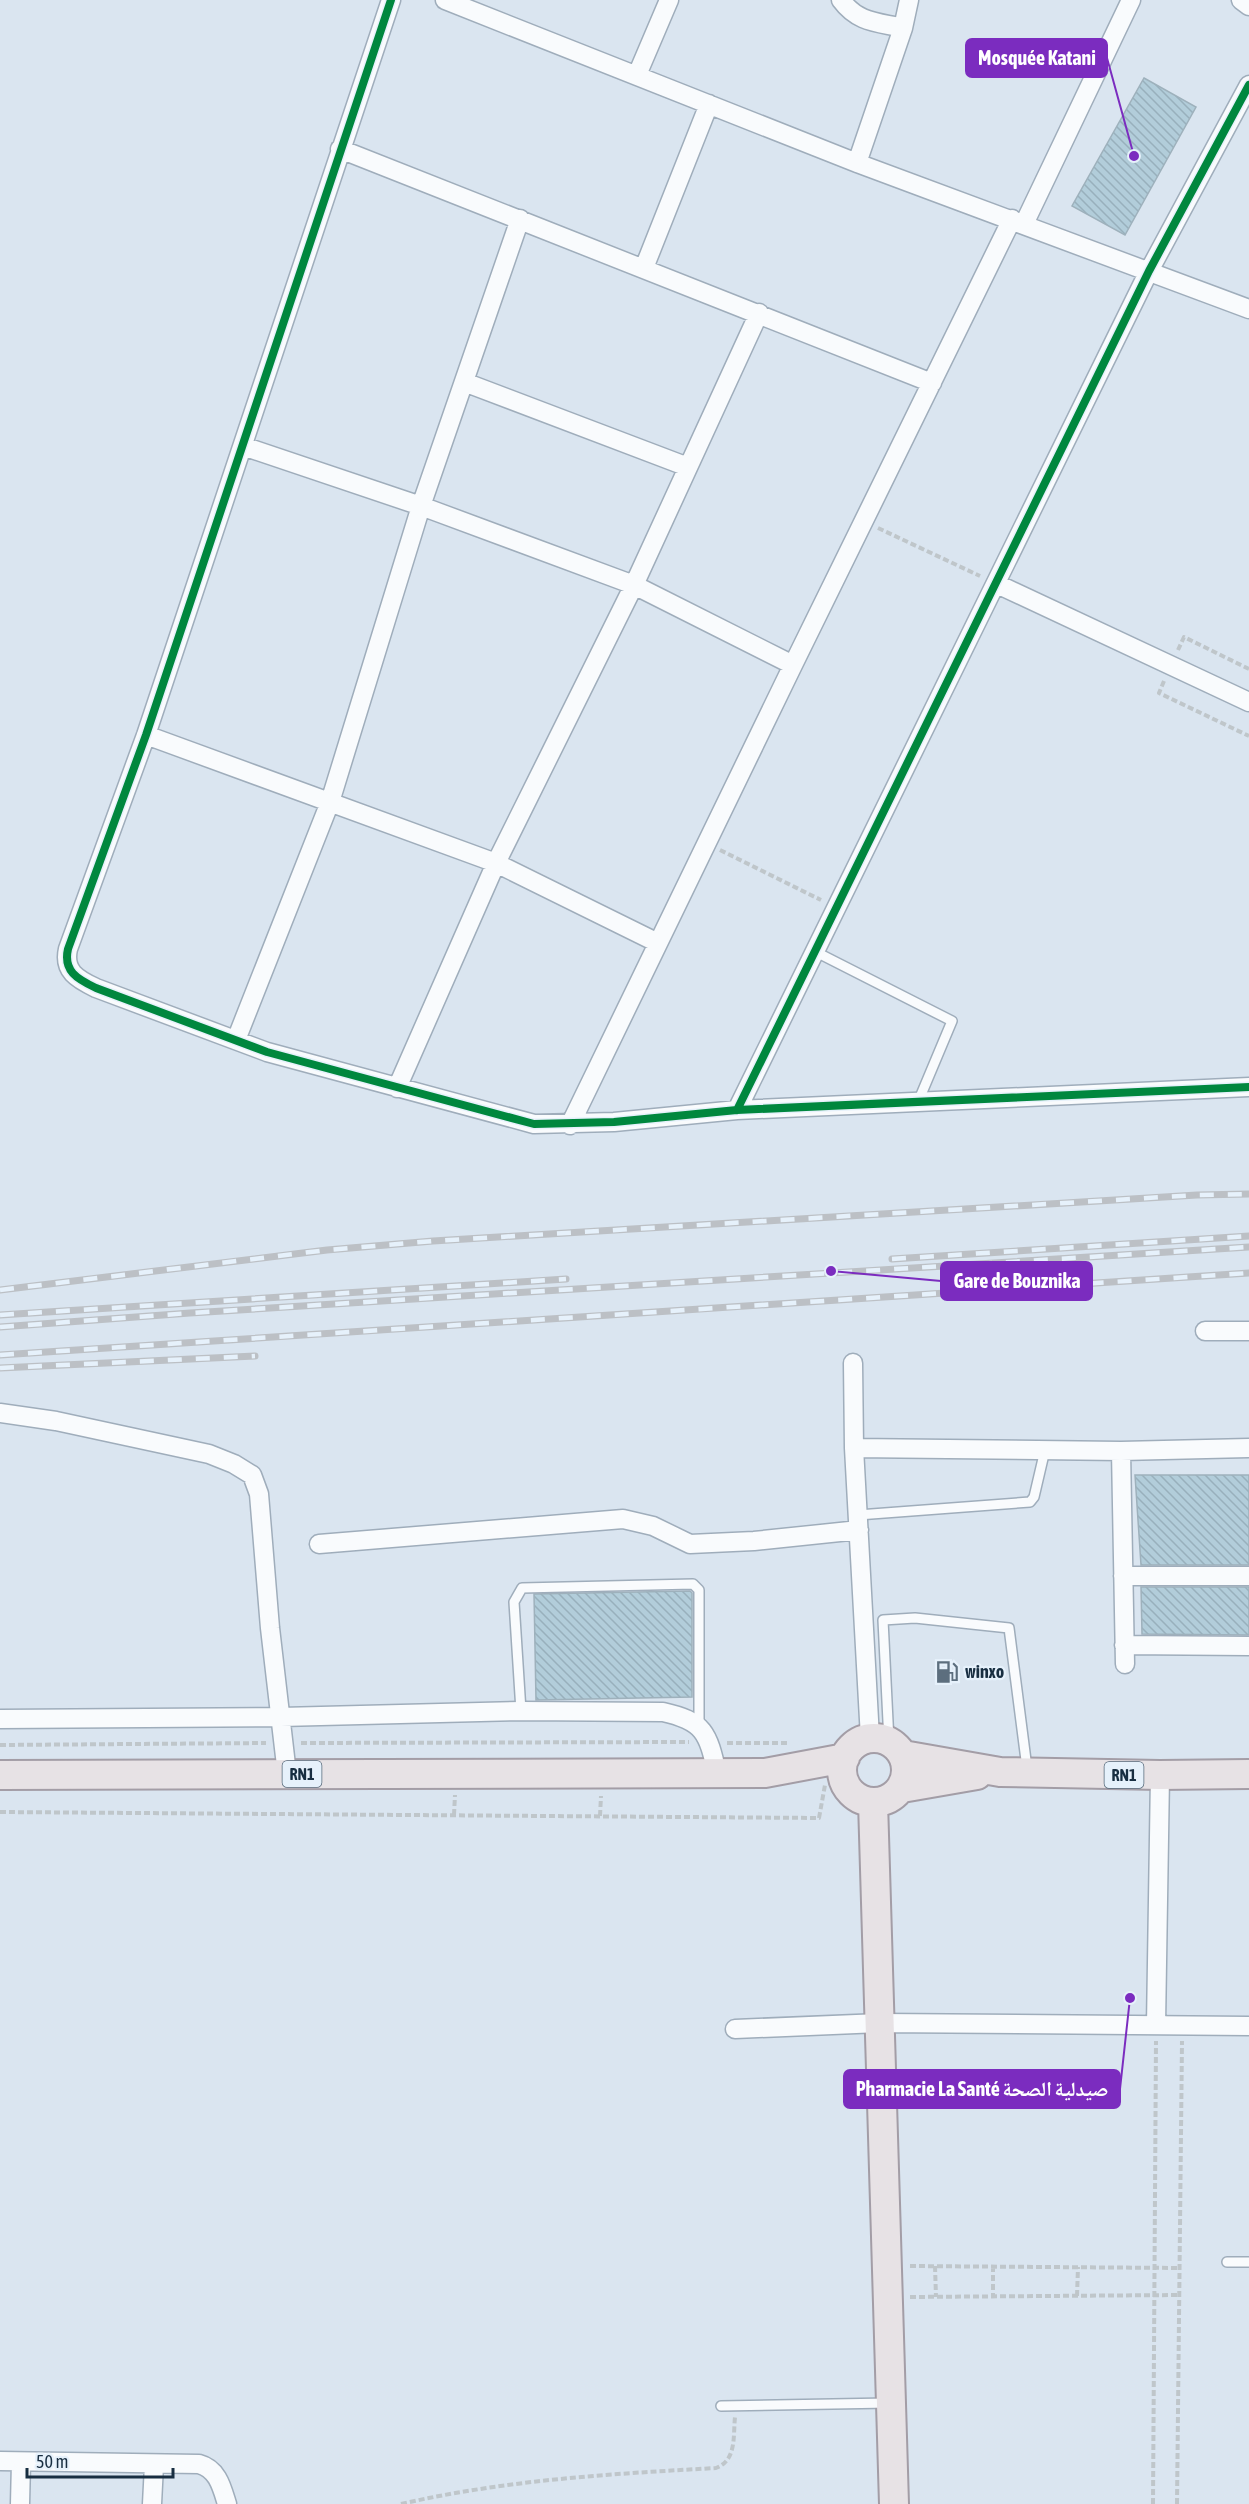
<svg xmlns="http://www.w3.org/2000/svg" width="1249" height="2504" font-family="'Asap Condensed','Noto Naskh Arabic',sans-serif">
<defs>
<pattern id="building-back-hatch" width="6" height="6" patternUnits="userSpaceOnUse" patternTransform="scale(1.5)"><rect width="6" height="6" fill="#b2cdda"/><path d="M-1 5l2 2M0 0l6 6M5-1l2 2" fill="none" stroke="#98b0bc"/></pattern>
</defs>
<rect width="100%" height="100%" fill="#dae5f0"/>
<path fill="url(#building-back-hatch)" stroke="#9eb1bc" stroke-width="1.5" d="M1144,78L1196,107L1125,235L1072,206Z
M1135,1475H1249V1565H1141Z
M1141,1587H1249V1635L1142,1634Z
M690,1591L692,1593V1697L536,1700L534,1594Z"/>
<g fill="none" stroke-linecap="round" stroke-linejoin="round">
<g stroke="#9fadbb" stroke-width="12">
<path id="lane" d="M816,952L952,1021L918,1102
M858,1515L1030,1502L1034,1497L1045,1450
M521,1711L514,1602L522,1588L693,1584L699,1590V1725
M889,1742L883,1620L915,1618L1009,1628L1027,1768
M1227,2262H1249
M721,2406L889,2403"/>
</g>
<g stroke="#9fadbb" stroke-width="21">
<path id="street" d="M391,0L146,735L68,949C63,971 77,979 96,988L267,1052L534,1124L614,1122L737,1110L1249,1087
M445,0L857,163L1249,309
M841,0C858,23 877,22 903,28
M1241,0L1249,6
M637,75L669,0
M340,149L932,383
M857,163L903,28L909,0
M1024,224L1131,0
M644,268L709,104
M464,382L688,467
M243,446L421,506L634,585L793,665
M997,584L1249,702
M146,735L496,863L658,943
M236,1040L330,802L421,506L520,219
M397,1088L496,863L634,585L759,313
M737,1110L1149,271L1249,85
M570,1125L793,665L1012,219
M1205,1331H1249
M853,1363L854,1448L870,1738
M0,1413L56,1421L209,1454L234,1464L252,1475L259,1494L270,1628L287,1774
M854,1448L1121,1451L1249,1448
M1121,1451L1125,1664
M319,1544L623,1519L653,1526L690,1544L754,1541L859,1530
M1123,1576H1249
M1124,1645L1249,1646
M0,1719L281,1717L521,1711L663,1712C704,1721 708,1733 717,1773
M1156,2025L1160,1775
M735,2029L880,2023L1249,2026
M0,2461L199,2464C218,2469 222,2488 227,2504
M20,2504L21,2462
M152,2504L154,2465"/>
</g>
<g stroke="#a39da6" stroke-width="32">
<path id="primary" d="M842 1770a32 32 0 1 1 64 0a32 32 0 1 1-64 0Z
M903,1755L1000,1772L1160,1775L1249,1774
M0,1775L765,1773L845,1758
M902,1788L977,1775
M873,1802L894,2504"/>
</g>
<path stroke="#bfc6ca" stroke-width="4" stroke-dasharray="6 3" stroke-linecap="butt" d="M878,528L980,576
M1178,650L1184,637L1249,669
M1164,681L1159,693L1249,736
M720,850L821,900
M301,1743L689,1742
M727,1743H788
M0,1745L266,1743
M0,1812L819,1818L825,1785
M454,1815L455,1795
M600,1816L601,1796
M910,2266L1179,2268
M935,2266L936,2297
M993,2266V2297
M1077,2296L1078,2267
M910,2297L1179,2295
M401,2504C506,2480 608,2474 716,2468C737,2460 733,2436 735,2417
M1153,2504L1156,2041
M1177,2504L1182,2041"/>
<use href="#lane" stroke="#f9fbfd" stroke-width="9"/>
<use href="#street" stroke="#f9fbfd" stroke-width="18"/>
<use href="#primary" stroke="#e7e2e5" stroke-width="28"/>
<g stroke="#bcc0c5" stroke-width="7">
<path id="rail" d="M892,1259L1249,1236
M0,1290L327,1250L433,1241L1197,1195L1249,1194
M0,1315L566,1279
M0,1327L190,1313L1249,1247
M0,1355L1249,1273
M0,1368L255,1356"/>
</g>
<use href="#rail" stroke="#e6f1fb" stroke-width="4.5" stroke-dasharray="14" stroke-linecap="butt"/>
<g stroke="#e6f1fb" stroke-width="11">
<path id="cycleway" d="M391,0L146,735L68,949C63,971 77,979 96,988L267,1052L534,1124L614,1122L737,1110L1249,1087
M737,1110L1149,271L1249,85"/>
</g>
<use href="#cycleway" stroke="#00873e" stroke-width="8"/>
</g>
<defs>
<g id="fuel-bare" transform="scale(1.8)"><path d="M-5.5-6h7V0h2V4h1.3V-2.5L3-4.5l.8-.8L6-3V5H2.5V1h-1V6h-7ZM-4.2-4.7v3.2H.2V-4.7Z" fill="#5c6e7e" stroke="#e6f1fb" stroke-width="2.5" paint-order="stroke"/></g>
</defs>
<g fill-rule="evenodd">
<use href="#fuel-bare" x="947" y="1672"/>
</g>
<g text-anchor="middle" stroke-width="4.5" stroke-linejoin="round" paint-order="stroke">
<g fill="#e6f1fb" stroke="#566879" stroke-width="1.5">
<rect x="282.5" y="1761" width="39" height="26" rx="4.5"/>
<rect x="1104.5" y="1762" width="39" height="26" rx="4.5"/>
</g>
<g font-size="16" font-weight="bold" fill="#182e41">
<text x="302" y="1780">RN1</text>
<text x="1124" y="1781">RN1</text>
</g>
<g font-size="18" font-weight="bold" fill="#182e41" stroke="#e6f1fb" text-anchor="start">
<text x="965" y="1678">winxo</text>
</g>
</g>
<path fill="none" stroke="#7b2cbf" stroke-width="2" d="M1134 156L1107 58M831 1271L941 1281M1130 1998L1120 2089"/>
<g fill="#7b2cbf" stroke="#e6f1fb" stroke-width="2">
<circle cx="1134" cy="156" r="6"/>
<circle cx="831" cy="1271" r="6"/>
<circle cx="1130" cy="1998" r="6"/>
</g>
<g fill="#7b2cbf" stroke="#7b2cbf" stroke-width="2">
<rect x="966" y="39" width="141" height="38" rx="6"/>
<rect x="941" y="1262" width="151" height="38" rx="6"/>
<rect x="844" y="2070" width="276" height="38" rx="6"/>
</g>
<g font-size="20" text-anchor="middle" font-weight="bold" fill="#fff">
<text x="1037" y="65">Mosquée Katani</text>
<text x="1017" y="1288">Gare de Bouznika</text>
<text x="982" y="2096">Pharmacie La Santé صيدلية الصحة</text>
</g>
<path d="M27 2468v9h146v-9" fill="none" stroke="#182e41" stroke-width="3"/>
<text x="36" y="2468" font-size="18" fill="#182e41" stroke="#e6f1fb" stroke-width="4.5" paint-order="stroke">50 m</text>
</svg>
